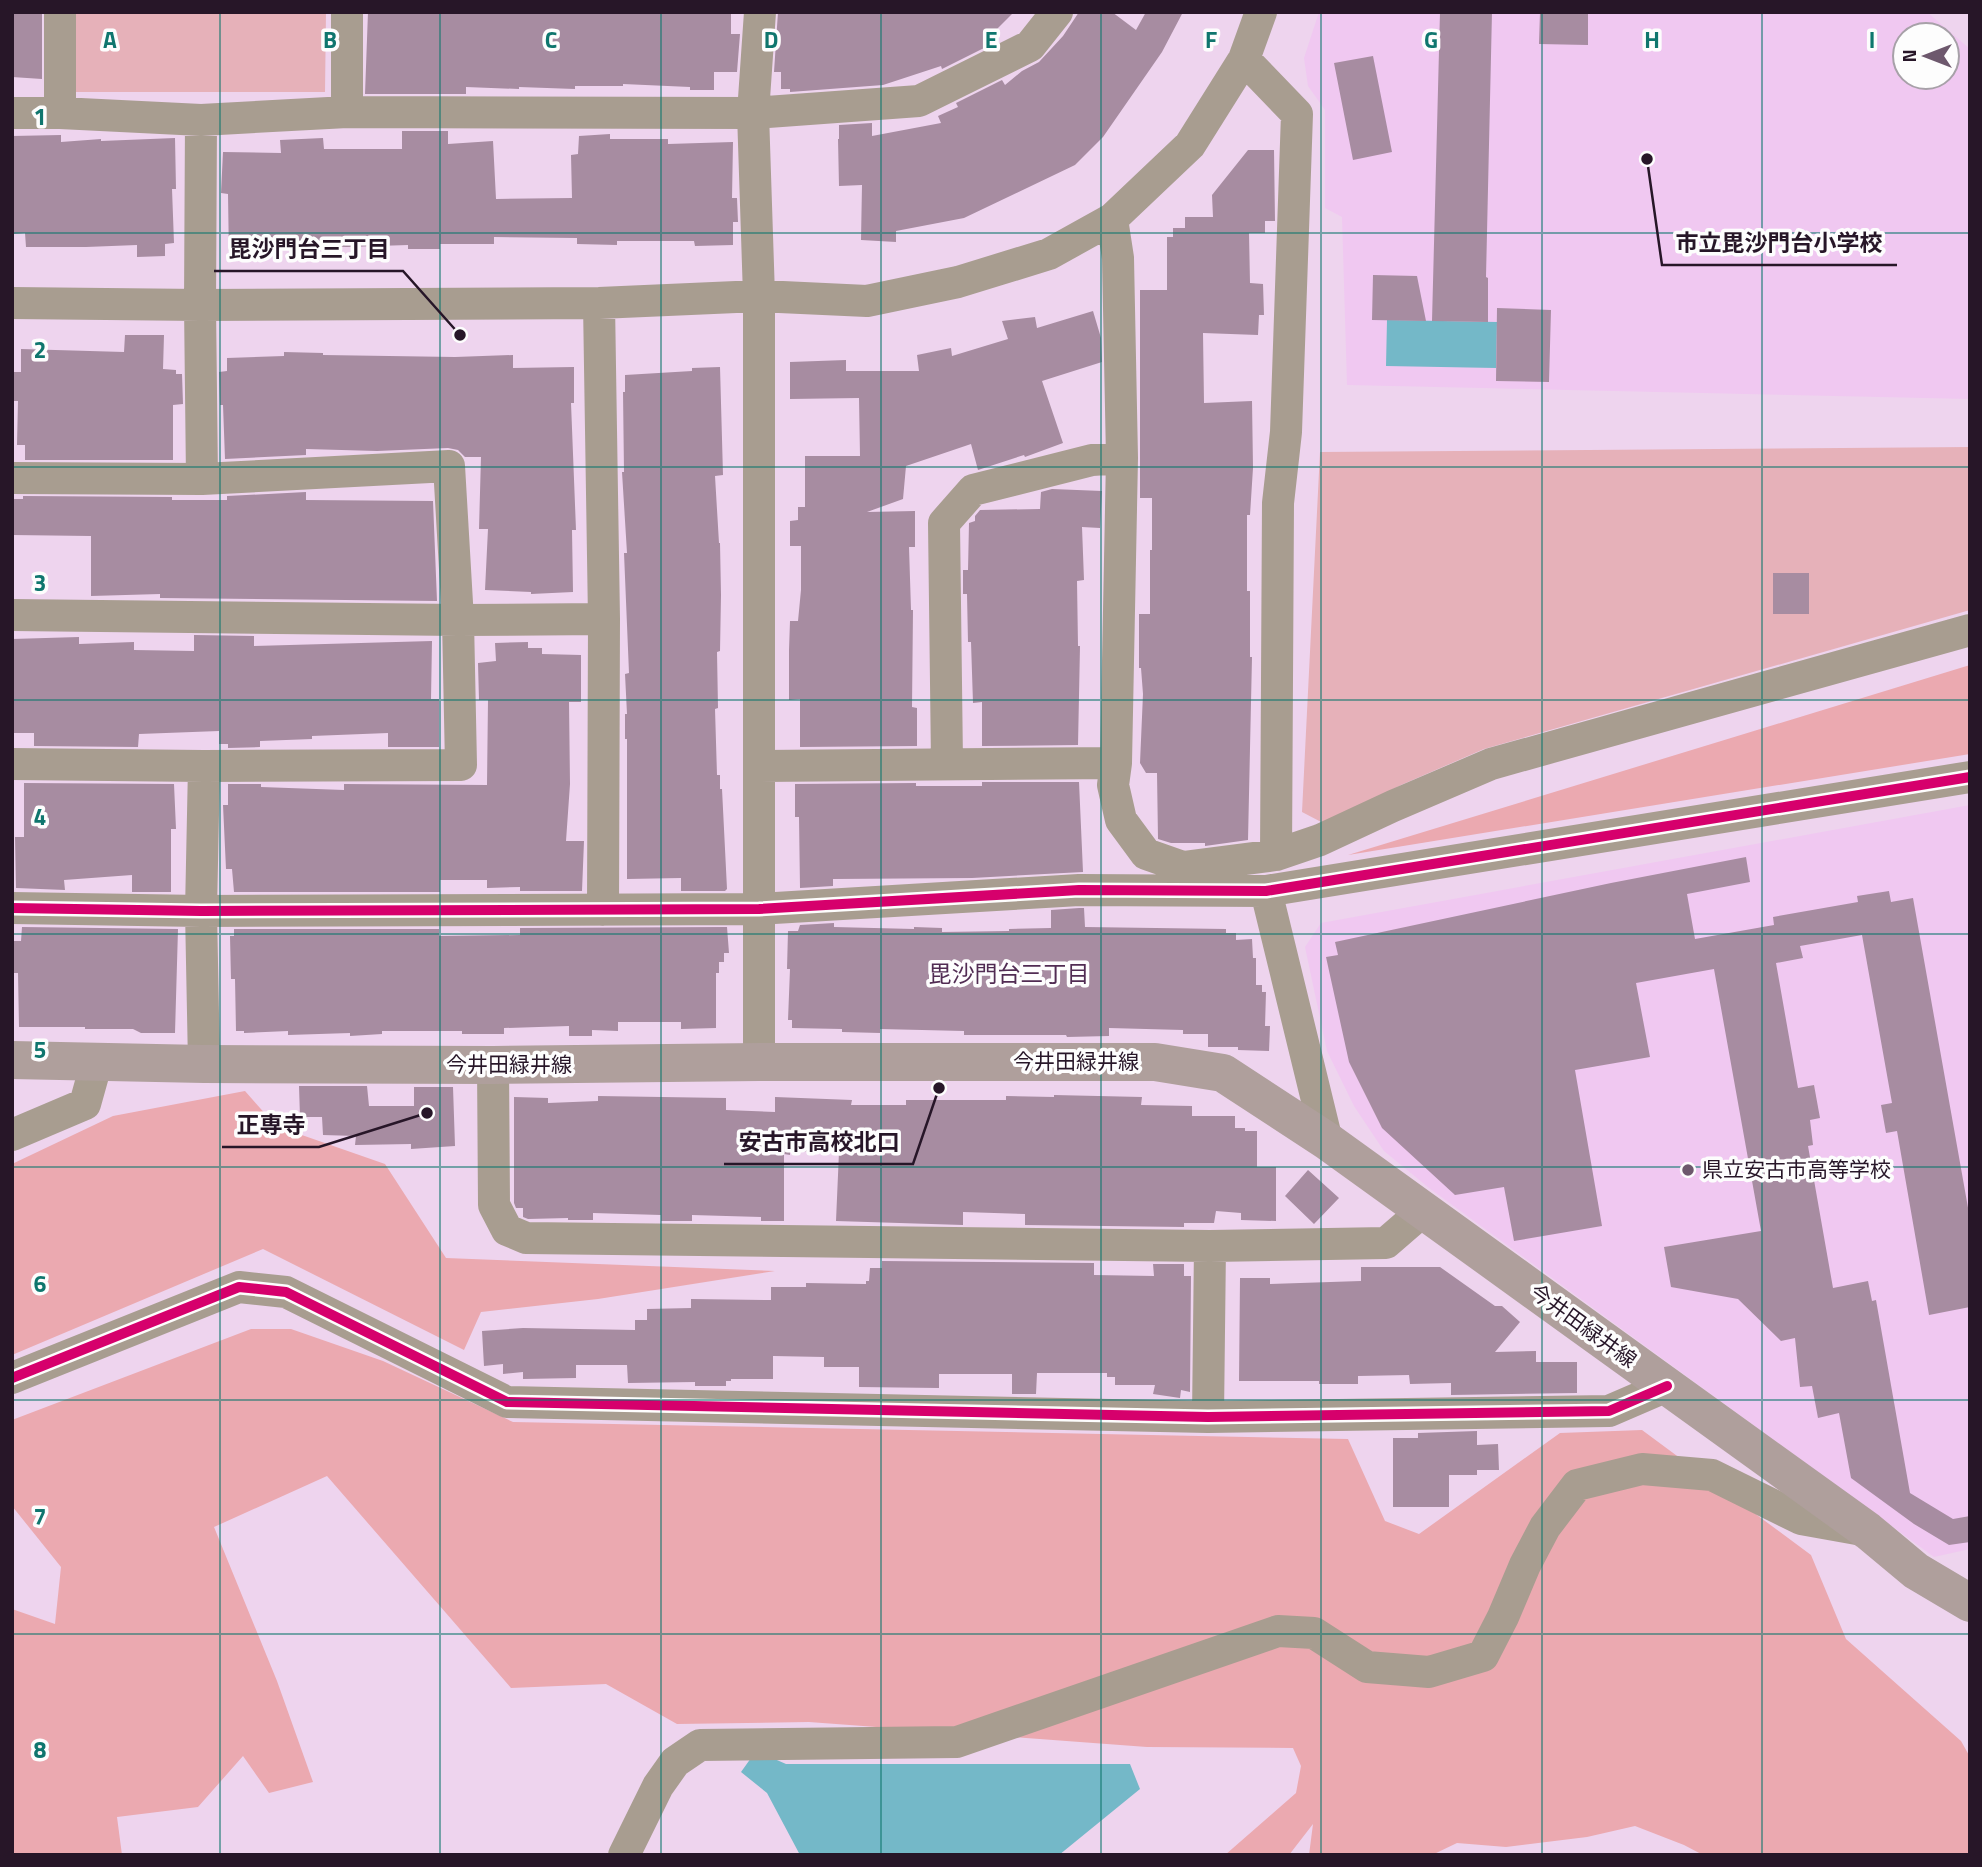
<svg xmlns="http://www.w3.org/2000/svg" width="1982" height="1867" font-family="'Titillium Web','Noto Sans JP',sans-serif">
<rect width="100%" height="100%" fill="#eed4ee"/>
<path fill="#f0c8f1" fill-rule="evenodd" d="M1319,12H1927L1970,49V399L1347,385L1342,217L1325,208V110L1308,86L1304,58ZM1905,35H1947V77H1905Z
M1970,805V1549L1934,1557L1429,1188L1384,1151L1354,1106L1327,1051L1305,947L1321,923Z"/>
<path fill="#e6b1b9" d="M74,12H326L325,92H74Z
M1970,447V610L1484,749L1401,785L1325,824L1302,812L1320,452Z"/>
<path fill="#eba9b0" d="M1970,665V754L1348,855Z
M245,1091L276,1126L385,1164L446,1258L775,1271L598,1299L481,1312L464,1350L263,1249L12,1355V1164L113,1116Z
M251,1329H291L383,1361L513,1422L1348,1439L1385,1521L1419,1534L1560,1433L1642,1430L1811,1555L1846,1639L1961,1741L1970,1757V1855H1703L1684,1845L1635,1826L1587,1837L1506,1847L1457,1843L1432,1855H1309L1313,1824L1289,1855H1225L1296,1793L1301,1766L1293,1748L1147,1747L809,1722L677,1724L606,1684L511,1688L327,1476L214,1527L277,1681L313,1782L269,1793L243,1756L198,1807L117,1817L122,1855H12V1609L55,1624L61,1567L12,1506V1420Z"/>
<path fill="#74b8c8" d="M1387,320L1497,322L1496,368L1386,366Z
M756,1751L786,1764H1130L1140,1789L1059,1855H800L767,1793L741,1772Z"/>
<path fill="#a78ca1" d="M12,12H42V79L12,77Z
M368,12H731V34H740L737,72H714V90H690V87L623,84V86H575V89L519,87V89L466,87V94H365Z
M778,12H1014L983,43L986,47L942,69L941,66L883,85L790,92V89H781V72H774Z
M1079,12H1112L1136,30L1146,12H1183L1162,52L1103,137L1075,165L964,218L896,231V242L861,240L862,185L839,186L838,139H839V125L872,123V136L941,123L938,116L958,107L956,103L1002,80L1005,85L1022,71L1039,62L1063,36Z
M1440,12H1492L1486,277L1488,278V322L1432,321Z
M1540,12H1588V45L1539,44Z
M1373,56L1392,152L1353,160L1334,63Z
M402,131H448V144L493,141L496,199L572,198L571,155L578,154L579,136L610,134V139H668V144L733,142L732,198H737L738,222H733V245L695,246L694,241H617V245L577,244V238L494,237V244H440V249H408V245L347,247L269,244V257L229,259L228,194L221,193L223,152L281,153L280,140L323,138L324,149H402Z
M61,135V142L101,139V141L175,138L176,189H172L174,243L165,244V256L137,257V245L86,247H26L25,233L14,234L12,136Z
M1248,150H1274L1275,221H1265V233H1249L1250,283L1263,284L1264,315H1259L1258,335L1203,333L1204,403L1252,401L1253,468L1250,515H1247V591H1250V657H1252L1248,840L1205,846V843H1171L1158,839L1157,773H1146L1140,763L1143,694L1141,668H1139V614H1150V550H1152V498H1140V290H1167V237H1173V228H1185V217H1213L1212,195Z
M1373,275L1417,276L1426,321L1372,320Z
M1497,308L1551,310L1549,382L1496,381Z
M1093,311L1101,338L1102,362L1042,381L1063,443L1025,457L1024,455L978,470L971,444L906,466L903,499L867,512L915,511V547H909L911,610H913L912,707L917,708V746L800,747V699L789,700V650L790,621H798L801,590V546H790V521L798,520V507H805V456H860L859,398L790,399V362L846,360V371H919L917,355L951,348L952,356L1008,339L1002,321L1035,317L1037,328Z
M125,335H164L163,369L176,370V374H182L183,404L173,405V460H25V445H17L18,401H12L13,372H21V349L124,352Z
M284,352L323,353V355L455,357L513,355V368L574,367V403H571L576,530H572L573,592L531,594V592L485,590L488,529H479L481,457H465L458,450L448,448L377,451L306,449V455L225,459L223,405H220L219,372L227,371V358L284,356Z
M720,367L723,475L715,476L719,543H720L721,595L720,651L717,652L718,708L715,709L717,775H720V789H722L727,889L725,891H681V878L627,879V739H625V714H627L625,674L629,673L624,553H627L622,472H624L623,392H625V375L692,371V368Z
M1052,489L1102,491L1100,528L1082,527L1084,580L1077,581L1078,646H1080L1078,745L982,746V702L973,703L971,642H968L967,594H963V570H968L969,523L975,521V516L980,510L1040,509L1041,492Z
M306,492V500L433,501L437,601L160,598V594L91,596V536L12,535V499H23V496L172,497V500H227V496Z
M1773,573H1809V614H1773Z
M194,635L254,636V646L432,641L431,699H439V747H388V733L312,736V739L260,741V747L228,748V744H219V731L139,734L138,747L34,746V733H12V639L79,637V644L134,642V650L194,651Z
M528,642V648H542V654L581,655V702H569L570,784L566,841H584L582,891H520V887L487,888V880H440V892H234L232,869H226L223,805H228V784H261V787L344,790V784L487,785L488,700H479L478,663L496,661L495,643Z
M982,782H1079L1083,872L972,878L833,879V886L800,888L799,817H795V784L916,783V786H982Z
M24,783L174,784L176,829H171V892H132V875L64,880L65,890L16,888L15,837H24Z
M1746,857L1750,882L1687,894L1695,939L1774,925L1773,917L1858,902L1857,896L1889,891L1891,902L1913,898L1970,1219V1307L1929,1315L1897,1131L1886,1133L1881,1105L1892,1103L1862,935L1800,946L1803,958L1776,963L1798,1088L1814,1085L1820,1118L1810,1120L1813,1145L1808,1146L1833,1288L1868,1281L1872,1301L1876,1300L1910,1493L1953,1519L1970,1516V1542L1949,1545L1914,1524L1851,1478L1839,1413L1818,1418L1812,1386L1800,1387L1795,1338L1781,1341L1738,1299L1671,1287L1664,1247L1761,1231L1714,969L1636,983L1650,1057L1575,1070L1602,1226L1514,1241L1504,1187L1455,1195L1382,1128L1349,1062L1326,957L1338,955L1335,942L1611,883Z
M1079,908H1084L1085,927L1226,929V933H1236V940L1252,939L1253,958H1256V985H1262V992H1266L1265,1026H1270L1269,1051L1238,1050V1047H1208V1034H1183V1030L1109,1028V1036L1067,1037L1066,1035H964V1031L880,1029V1033L842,1032V1029L792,1028V1020H788L790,969H787L788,931H798L800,925L834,923V927L914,929V927L942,928V932L1009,931V929L1051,928V910Z
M22,927L178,929L175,1033H141L133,1029H85V1027H19L18,973H13V941H21Z
M727,927L729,953H724V962H719V973H716V1028L681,1029V1022H618V1031L592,1030V1036H569V1026L504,1028V1034H462V1031H382V1034L350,1036V1033L288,1035V1031L244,1033V1031H236L235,979H231L230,936H234V929H439V936L520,935V928Z
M299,1086H367L369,1106H414V1087H453L455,1146L411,1149V1144L355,1145L356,1136L323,1135L322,1117H300Z
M1054,1095L1142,1097L1141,1105L1192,1106V1116H1235V1128H1245V1131H1257V1167H1276V1221L1241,1220V1213L1216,1211L1214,1223H1184V1227L1025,1225V1214L963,1212V1225L836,1221L839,1152L790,1151V1155L784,1154V1221H761V1217L692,1215V1221H661V1215L593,1213V1220H568V1218L528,1219L523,1217V1208H516L514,1203V1097L548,1098V1103L598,1101V1096L726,1098V1110L775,1112V1097L852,1100L851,1105H906V1100H1006V1096L1054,1097Z
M1308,1170L1339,1198L1314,1224L1285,1196Z
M882,1261L1094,1263V1275L1154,1276L1153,1264H1184V1276H1191L1190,1392L1181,1390L1180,1398L1153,1394L1155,1385H1115V1377H1107V1373H1037L1036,1394H1012V1374H939V1388L859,1387V1367H824V1357L773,1356V1379H731V1381H726V1386H695V1382L628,1383L627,1365H576V1378L523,1379V1372L503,1374V1364L484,1366L482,1331L523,1328L635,1330V1320H647V1309L691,1308V1299L771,1300V1287H806V1283L866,1284V1281H869L870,1268H882Z
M1361,1267H1440L1495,1306H1502L1520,1322L1495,1352L1536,1351V1362H1577V1393L1451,1395V1383L1410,1384L1409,1375L1358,1376V1384H1319V1381H1239L1240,1278H1270V1284L1361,1281Z
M1477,1431V1445L1498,1444L1499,1470H1477V1475H1449V1507H1393V1438H1418V1433Z"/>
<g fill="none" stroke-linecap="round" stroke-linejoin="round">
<path stroke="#a89d90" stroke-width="32" d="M60,12V113
M1244,59L1297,114L1286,432L1278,503L1276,855
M347,112V12
M12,113H60L201,120L347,112L753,113L919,101L1030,46L1057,12
M201,120L200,305L202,479
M1112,219L1118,258L1122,458L1116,763L1113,785L1121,820L1146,854L1183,867L1276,855L1320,840L1393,806L1491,764L1970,630
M12,303L200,305L599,303L759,296L867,301L958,282L1049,254L1112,219L1190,145L1244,59L1261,12
M599,303L604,619L603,910
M12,478L202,479L449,466L458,620L461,765L204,766L12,764
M12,615L458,620L604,619
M947,763L944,523L973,490L1092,460L1122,458
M204,766L201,911L204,1064
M760,766L1116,763
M1266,891L1327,1141
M12,908L201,911L759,909L1079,890L1266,891L1970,777
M759,1062V296L753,113L760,12
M493,1065L494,1205L507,1230L526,1238L1210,1246L1386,1243L1423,1211
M12,1135L85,1104L97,1061
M12,1378L239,1287L286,1292L507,1402L1208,1417L1609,1411L1667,1386
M1208,1417L1210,1246
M624,1855L658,1786L675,1762L700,1745L957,1742L1278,1631L1314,1633L1367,1667L1429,1672L1483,1656L1503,1617L1525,1565L1545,1527L1577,1485L1642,1469L1712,1475L1801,1519L1868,1531"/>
<path stroke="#af9f9c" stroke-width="38" d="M12,1060L204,1064L493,1065L759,1062H1155L1223,1073L1327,1141L1868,1531L1916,1571L1970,1603"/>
<g stroke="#fdfdfd" stroke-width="15">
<path id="cycleway" d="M12,908L201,911L759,909L1079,890L1266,891L1970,777
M12,1378L239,1287L286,1292L507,1402L1208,1417L1609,1411L1667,1386"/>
</g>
<use href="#cycleway" stroke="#d6006c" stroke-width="10"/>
</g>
<path fill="none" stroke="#0f766e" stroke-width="2" stroke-opacity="0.55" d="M220,12V1855M440,12V1855M661,12V1855M881,12V1855M1101,12V1855M1321,12V1855M1542,12V1855M1762,12V1855M12,233H1970M12,467H1970M12,700H1970M12,934H1970M12,1167H1970M12,1400H1970M12,1634H1970"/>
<circle fill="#6d586d" stroke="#fdfdfd" stroke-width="2.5" cx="1688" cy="1170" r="7"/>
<g text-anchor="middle" stroke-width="7" stroke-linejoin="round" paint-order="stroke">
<g font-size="21" fill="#271628" stroke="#fdfdfd">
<text x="1076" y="1069">今井田緑井線</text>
<text x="509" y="1072">今井田緑井線</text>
<text transform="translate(1583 1326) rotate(36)" y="7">今井田緑井線</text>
</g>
<g font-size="21" fill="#271628" stroke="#fdfdfd" text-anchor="start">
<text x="1702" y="1177">県立安古市高等学校</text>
</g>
<g font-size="23" fill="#512c53" stroke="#fdfdfd">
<text x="1009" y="982">毘沙門台三丁目</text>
</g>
</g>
<g font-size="23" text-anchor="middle" font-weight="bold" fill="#0f766e" stroke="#fdfdfd" stroke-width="7" stroke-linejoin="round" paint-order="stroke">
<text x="110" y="48">A</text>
<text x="330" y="48">B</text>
<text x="551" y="48">C</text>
<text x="771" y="48">D</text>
<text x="991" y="48">E</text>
<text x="1211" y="48">F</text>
<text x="1431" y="48">G</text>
<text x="1652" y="48">H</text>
<text x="1872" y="48">I</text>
<text x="40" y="125">1</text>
<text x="40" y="358">2</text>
<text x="40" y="591">3</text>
<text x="40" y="825">4</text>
<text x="40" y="1058">5</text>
<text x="40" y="1292">6</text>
<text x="40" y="1525">7</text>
<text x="40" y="1758">8</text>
</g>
<path fill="none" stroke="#271628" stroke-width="2.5" d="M1647 159L1662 265H1897M460 335L403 271H214M427 1113L319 1147H222M939 1088L913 1164H724"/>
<g fill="#271628" stroke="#fdfdfd" stroke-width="2.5">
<circle cx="1647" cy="159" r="7"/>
<circle cx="460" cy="335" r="7"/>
<circle cx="427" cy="1113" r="7"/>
<circle cx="939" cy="1088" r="7"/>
</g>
<g font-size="23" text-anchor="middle" font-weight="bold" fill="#271628" stroke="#fdfdfd" stroke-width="7" stroke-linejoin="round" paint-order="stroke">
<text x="1779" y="251">市立毘沙門台小学校</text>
<text x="309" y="257">毘沙門台三丁目</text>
<text x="271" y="1133">正専寺</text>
<text x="819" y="1150">安古市高校北口</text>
</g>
<rect width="1982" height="1867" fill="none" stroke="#271628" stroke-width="28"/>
<g transform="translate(1926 56) rotate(270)"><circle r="33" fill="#fdfdfd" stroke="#a7a1a8" stroke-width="2"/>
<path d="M0-5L12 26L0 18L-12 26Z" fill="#6d586d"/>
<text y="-10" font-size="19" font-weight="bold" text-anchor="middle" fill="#271628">N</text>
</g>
</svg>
